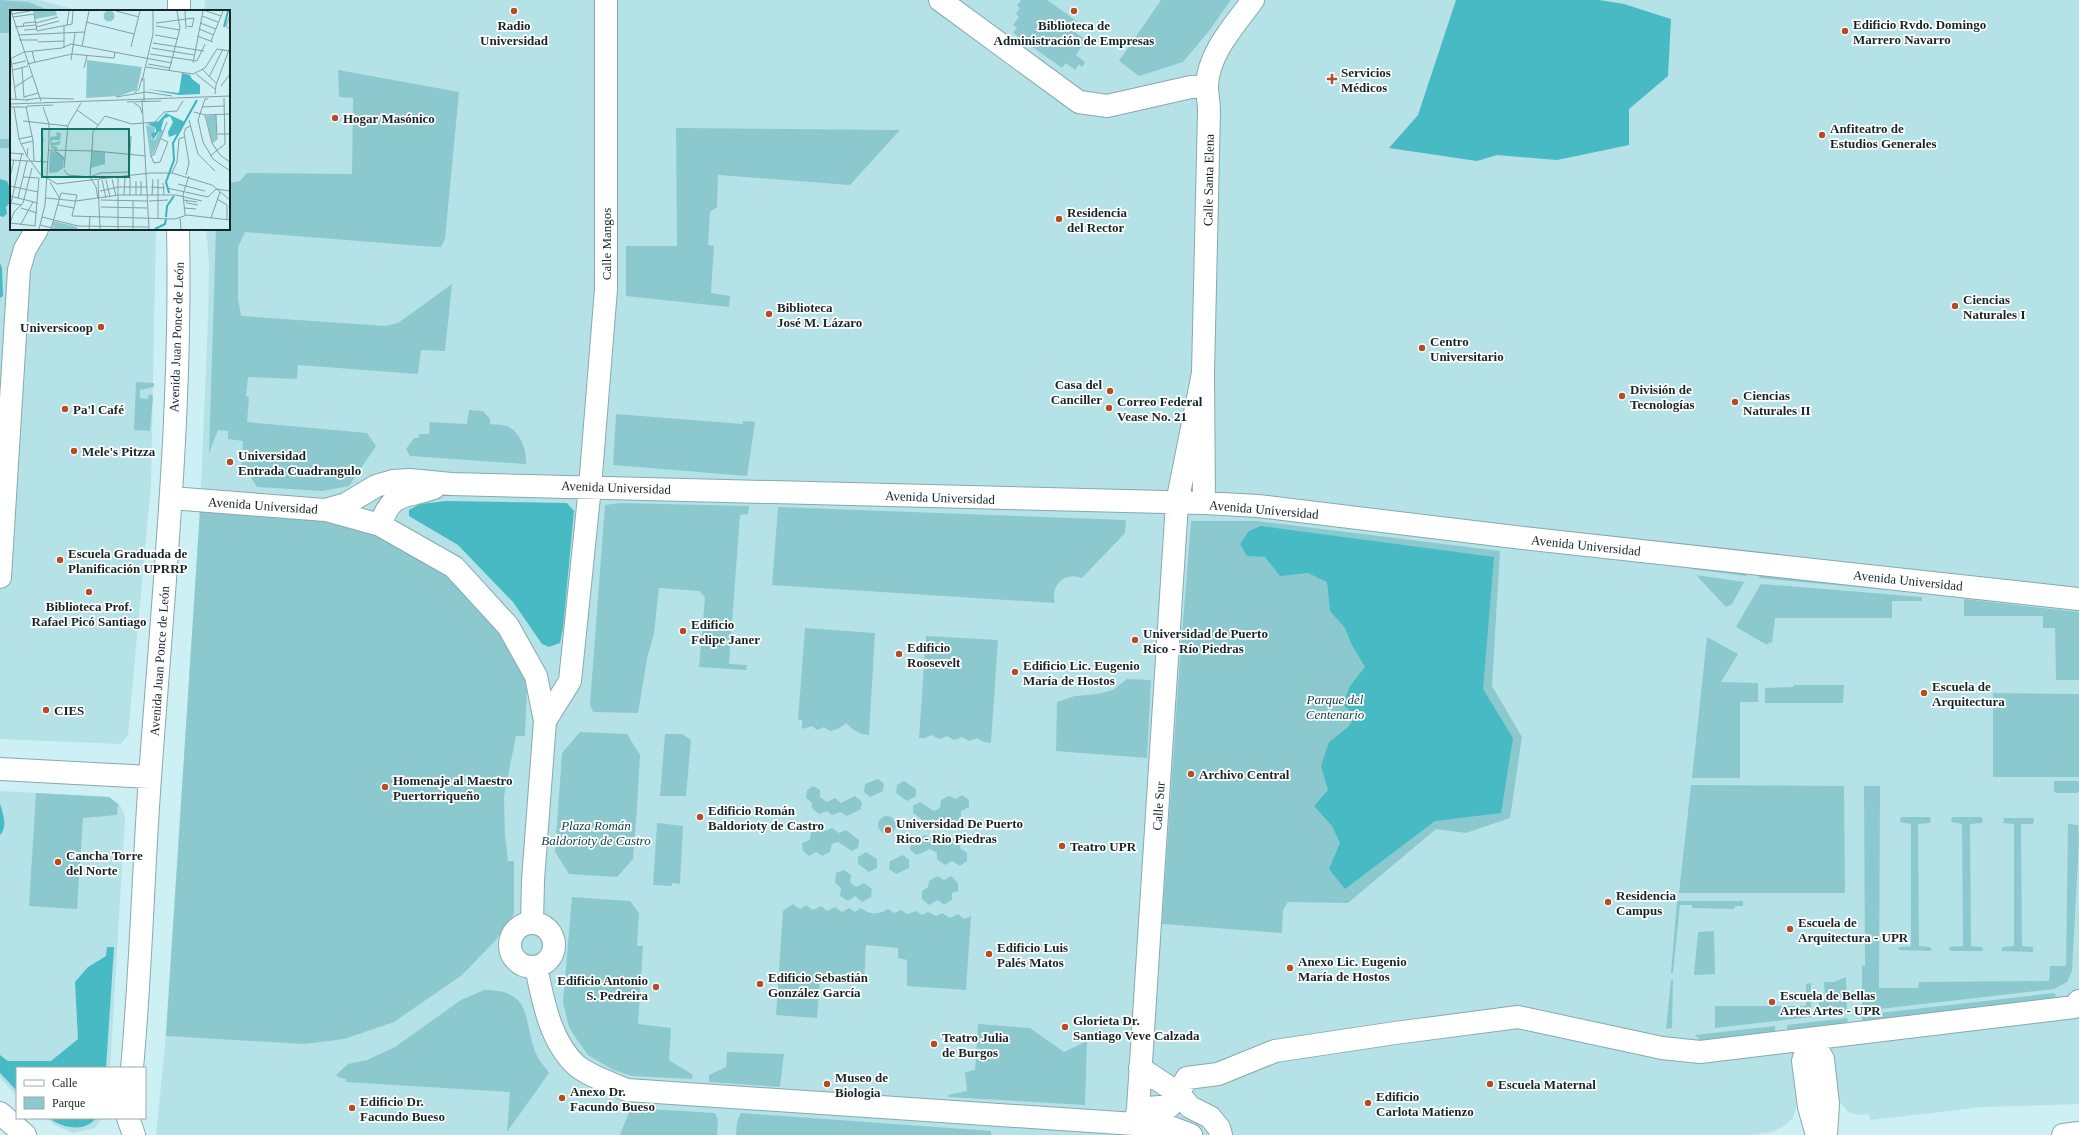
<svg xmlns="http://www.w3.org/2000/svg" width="2079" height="1135" font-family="'Times New Roman',serif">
<rect width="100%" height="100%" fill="#ccf0f4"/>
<path fill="#b5e2e7" d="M0,0H39L81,11H11V229H156L151,484L128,735L121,744L0,739Z
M205,0H2079V1104L1983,1107L1870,1120L1869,1114L1859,1115L1848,1112L1841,1103L1796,1107L1793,1118L1785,1125L1772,1132L1750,1135H156L165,1045L200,510L208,318L209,263L206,229H229V11H204Z
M0,791L109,797L120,805L125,817L110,1068H17V1096L0,1078Z
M46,1118H102L95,1128L72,1133L55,1125Z"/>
<path fill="#8bc9cf" d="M0,0L28,2L51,11H11V33H0Z
M1021,0H1047L1078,22L1072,30L1086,40L1076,55L1085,62L1082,67L1079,64L1075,70L1066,63L1062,68L1013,33L1017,28L1013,25L1019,17L1016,14L1020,8L1017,6Z
M1161,0H1231L1209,31L1183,62L1139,76L1119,61Z
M338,70L459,92L445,239L441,247L422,246L245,232L238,247V298L241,316L386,326L398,323L452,284L445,351L421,350L418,374L298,365L297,379L248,377L246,396L249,397L247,422L367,433L376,446L349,486L322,491L257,487L250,476L241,473L243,441L228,439V431L218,430L209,453L216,229H229V183L240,181L247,173L352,174L353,98L339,97Z
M676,128L900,130L850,185L718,175L717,207L710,212L708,245L714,246L711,293L730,296L729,307L626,296V246H677Z
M0,139H11V148H0Z
M136,382L154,383V387L140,390V398L148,399L149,394L153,396L150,431L134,430Z
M469,410L483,411L490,419V424C496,425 504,424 509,427C521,433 527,451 526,464L410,456L406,449L414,438H418L420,434H429L430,422L467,424Z
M616,414L743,424V421L755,422L747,476L613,465Z
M620,503L749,506L748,514L740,515L729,664L747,665L746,670L699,667L705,597L699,591L659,588L654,633L647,659L638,713L593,712L590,704L605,505Z
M778,507L1126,520L1125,533L1082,578C1064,571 1050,586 1055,603L772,585Z
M200,510L356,523L450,572L504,629L520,660L527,687L525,736H516L504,796L505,835L508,861H514V914L495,941L462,975L394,1022L344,1039L304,1044L166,1036Z
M1191,521H1257L1500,551L1492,686L1522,737L1510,818L1466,833L1436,829L1348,903L1288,902L1283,910L1282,933L1162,924L1179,672Z
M1686,564L1748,571L1746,576L1691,569Z
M1760,574L1922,591V593L1759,578Z
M1696,575L1744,582L1732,604L1726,607Z
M1761,584L1922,597V601H1892V618H1775L1772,643L1770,642L1767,645L1736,627Z
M1964,599L2079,612V680H2056L2055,628H2043V616H1964Z
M805,628L875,633L869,735C858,734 853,730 846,723L838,729L830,731L824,727L817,730L812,726L802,729V720H798Z
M926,636L998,640L991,743L984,742L977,738L969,741L962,737L954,740L947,736L940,739L931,735L925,738H919Z
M1707,637L1738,654L1721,682L1758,683V702H1740V778H1692Z
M1127,679L1151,680L1147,758L1056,751L1057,702L1075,696L1098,694L1113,690Z
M1794,685H1844L1843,703H1765V688L1793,687Z
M1993,693L2079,694V777H1993Z
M580,732L627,734L640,755L637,808L633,859L617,877L569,874L555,852L562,753Z
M665,734H682L691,740L686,796H660Z
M878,779L884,784L883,791L870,797L864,792L865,784Z
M904,781L916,789V796L907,801L896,793L897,785Z
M2054,781H2079V791L2077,793H2056L2054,791Z
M1691,785L1844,786L1845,893H1679Z
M813,786L820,790V797L827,802L835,798L841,803L855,796L862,802L861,809L847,816L840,812L832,815L827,811L819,814L812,808V803L806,798L807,790Z
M1864,786H1880V789L1879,988H1918L1919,982L2049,981L2050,966H2066L2068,824L2078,825L2079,840L2072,971L2067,982L2054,989L1862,1011V966H1865Z
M36,793L109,797L118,804L117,815L83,818L77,909L29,906Z
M962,795L969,800V807L961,811V820L954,824L947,820L940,824L933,819L926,823L913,813V806L920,802L934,811L940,808L941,800L949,796L956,799Z
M878 825a9 9 0 1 1 18 0a9 9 0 1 1-18 0Z
M1901,817H1930L1931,819L1930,823L1918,824L1919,946L1930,947L1932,950L1930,951L1898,950L1900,947L1911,946V824L1900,822Z
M1952,817H1981L1983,819L1982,823L1970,824L1971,946L1982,947L1983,949L1982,951H1951L1949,949L1950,947L1963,946L1962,824L1951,822Z
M2004,818H2033L2034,820L2033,824H2021L2022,946L2033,947V952L2001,951L2003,947L2014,946V824L2003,823Z
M657,823L683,826L680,884L672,883V886L653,885Z
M818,827L825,831L832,828L839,833L846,830L859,840L858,848L852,851L838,842L832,844L830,852L822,856L816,852L809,856L803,851L802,843L810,840L811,831Z
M925,835L933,840L940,837L945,841L954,838L961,843L960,848L967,853V861L960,866L952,861L945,865L937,859V853L930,849L917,855L910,850L911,843Z
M866,852L877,859V868L869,872L858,864V857Z
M903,855L909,860V868L896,874L889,869L890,861Z
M844,870L851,875L850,882L856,887L864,883L872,889L871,897L862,902L855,896L848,901L840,896L841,888L835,883L836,873Z
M938,876L944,880L951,876L958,883V891L952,893V900L944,905L938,900L929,905L922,899V891L928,887L929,881Z
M572,897L630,901L639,913L637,946H643L638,1024L671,1028L669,1060L693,1075L692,1079L632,1076L613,1070L588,1055L575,1037L569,1027L563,1002Z
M1677,901H1743V906H1735L1734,909L1692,908V905H1680L1673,973H1671Z
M793,904L800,909L806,905L813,910L821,906L827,911L835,907L842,912L849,908L855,912L861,908C869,915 879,915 888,909L894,913L901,910L907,914L916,911L922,915L928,912L936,916L942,913L950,918L958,914L964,919L971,916L966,990L907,986V960L898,958V948L866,945L864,981L820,980L817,1018L776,1015L783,911Z
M1714,931L1715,974L1694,975L1698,932Z
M1846,977L1847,1012L1819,1016V999H1825L1824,982H1834Z
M1671,980H1673L1672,1028L1666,1029Z
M1811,983V1017L1715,1028V1006H1806V984Z
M484,990C537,990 521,1024 538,1058C541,1063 546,1068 549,1073L507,1132L510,1092L346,1082V1079L340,1078L336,1075L348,1064L367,1060L395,1047L461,1000Z
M2055,993L2056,999L1862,1022V1015Z
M1847,1018L1848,1024L1787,1031V1025Z
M978,1024L1030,1028L1064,1052L1087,1041L1085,1105L949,1097L948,1095L967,1091L965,1072L975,1070Z
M1775,1026V1033L1701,1041L1695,1035Z
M727,1052L784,1054L780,1087L709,1082V1075L726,1067Z
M631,1108L715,1113L718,1120L717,1135H622L620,1134Z
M741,1113L991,1131V1135H736L737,1122Z"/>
<path fill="#47bac4" d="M1456,0H1599L1624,4L1671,19L1668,76L1629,109V145L1557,160L1497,155L1477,161L1389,148L1418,115Z
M0,179L7,181L9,186L10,203L6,207L7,214L3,217L0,216Z
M0,263L2,268L3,296L0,298Z
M446,501L567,503L574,511L563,628L560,643L549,647L542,644L513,602L458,545L409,516V510L420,504Z
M1261,526L1494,557L1483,689L1513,738L1501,813L1435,821L1345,889L1329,869L1340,843L1332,826L1314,806L1328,790L1321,766L1329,742L1348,727L1355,717L1343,704L1350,686L1365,667L1352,645L1345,628L1330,611L1327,582L1308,573L1280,576L1265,557L1247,556L1240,544L1249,531Z
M0,804C3,813 8,827 0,835Z
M107,947H114L106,1068H17V1091L0,1073V1055L8,1061H51L78,1039L75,982L88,967L106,956Z
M49,1118H96C85,1133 62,1128 49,1118Z"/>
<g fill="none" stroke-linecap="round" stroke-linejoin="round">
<g stroke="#87a9ad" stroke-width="24">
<path id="minor" d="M179,0V11
M940,0L1079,102L1107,106L1191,87L1207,86
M171,498L325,510L346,504L376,486L393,481L410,480L451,484L1204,503L1258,506L1523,538L2079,599
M1204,503L1203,373L1209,111C1209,103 1207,94 1207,86C1208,53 1235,25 1253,0
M326,510L380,525L454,567L508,626L536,676L545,721L533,880L532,923
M380,525C393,490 403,499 434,488
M0,577L19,270L25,249L37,229
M545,721L570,681L590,487L606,289V0
M0,769L150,777
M510 945a22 22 0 1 1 44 0a22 22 0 1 1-44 0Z
M536,967C543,1000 550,1042 577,1066C591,1077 611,1083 627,1090L1135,1124L1138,1109L1170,1106L1187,1078L1218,1074L1275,1051L1395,1033L1518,1017L1662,1048L1700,1052L2074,1007L2079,1001
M1810,1039L1823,1059L1828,1104L1826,1135
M1810,1039L1803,1061L1809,1107L1817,1135
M132,1068C141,971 143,874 150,777C163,595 182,412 178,229
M1140,1068L1178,1093L1190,1107L1210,1117L1219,1128L1221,1135
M1138,1109L1177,503L1203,373
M0,1113L25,1135
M128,1118L134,1135
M1135,1124L1170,1127L1191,1135
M2063,1135L2079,1133"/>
</g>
<use href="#minor" stroke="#fff" stroke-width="22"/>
</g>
<g fill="#b44d25" stroke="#fff" stroke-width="1.5">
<circle cx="514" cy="11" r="4"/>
<circle cx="1074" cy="11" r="4"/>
<circle cx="1845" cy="31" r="4"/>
<path d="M1330 73h4v4h4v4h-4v4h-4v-4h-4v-4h4z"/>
<circle cx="335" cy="118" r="4"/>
<circle cx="1822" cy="135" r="4"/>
<circle cx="1059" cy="219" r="4"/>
<circle cx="1955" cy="306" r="4"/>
<circle cx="769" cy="314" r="4"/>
<circle cx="101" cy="327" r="4"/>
<circle cx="1422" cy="348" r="4"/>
<circle cx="1110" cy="391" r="4"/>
<circle cx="1622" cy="396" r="4"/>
<circle cx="1735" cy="402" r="4"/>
<circle cx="1109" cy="408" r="4"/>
<circle cx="65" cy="409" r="4"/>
<circle cx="74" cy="451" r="4"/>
<circle cx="230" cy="462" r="4"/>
<circle cx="60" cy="560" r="4"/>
<circle cx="89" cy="592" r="4"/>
<circle cx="683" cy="631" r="4"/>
<circle cx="1135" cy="640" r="4"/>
<circle cx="899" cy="654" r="4"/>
<circle cx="1015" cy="672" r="4"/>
<circle cx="1924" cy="693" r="4"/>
<circle cx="46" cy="710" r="4"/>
<circle cx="1191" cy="774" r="4"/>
<circle cx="385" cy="787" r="4"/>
<circle cx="700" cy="817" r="4"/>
<circle cx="888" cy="830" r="4"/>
<circle cx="1062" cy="846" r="4"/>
<circle cx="58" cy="862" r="4"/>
<circle cx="1608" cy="902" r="4"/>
<circle cx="1790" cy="929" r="4"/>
<circle cx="989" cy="954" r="4"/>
<circle cx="1290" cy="968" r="4"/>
<circle cx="760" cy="984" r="4"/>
<circle cx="656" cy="987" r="4"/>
<circle cx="1772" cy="1002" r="4"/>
<circle cx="1065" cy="1027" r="4"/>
<circle cx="934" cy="1044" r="4"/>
<circle cx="827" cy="1084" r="4"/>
<circle cx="1490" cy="1084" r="4"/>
<circle cx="562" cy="1098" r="4"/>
<circle cx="1368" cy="1103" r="4"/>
<circle cx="352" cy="1108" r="4"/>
</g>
<g text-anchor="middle" stroke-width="3.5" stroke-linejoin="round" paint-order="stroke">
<g font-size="13" font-weight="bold" fill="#172526" stroke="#fff" text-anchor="start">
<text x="1853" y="29">Edificio Rvdo. Domingo<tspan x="1853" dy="15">Marrero Navarro</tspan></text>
<text x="514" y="30" text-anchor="middle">Radio<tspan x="514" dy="15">Universidad</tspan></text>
<text x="1074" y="30" text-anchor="middle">Biblioteca de<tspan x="1074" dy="15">Administración de Empresas</tspan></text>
<text x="1341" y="77">Servicios<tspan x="1341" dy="15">Médicos</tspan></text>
<text x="343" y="123">Hogar Masónico</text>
<text x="1830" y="133">Anfiteatro de<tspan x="1830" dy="15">Estudios Generales</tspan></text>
<text x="1067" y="217">Residencia<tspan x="1067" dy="15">del Rector</tspan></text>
<text x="1963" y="304">Ciencias<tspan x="1963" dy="15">Naturales I</tspan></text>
<text x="777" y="312">Biblioteca<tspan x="777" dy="15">José M. Lázaro</tspan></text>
<text x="93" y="332" text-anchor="end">Universicoop</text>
<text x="1430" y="346">Centro<tspan x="1430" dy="15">Universitario</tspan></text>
<text x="1102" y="389" text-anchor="end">Casa del<tspan x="1102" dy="15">Canciller</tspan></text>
<text x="1630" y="394">División de<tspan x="1630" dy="15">Tecnologías</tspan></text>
<text x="1743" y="400">Ciencias<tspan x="1743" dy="15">Naturales II</tspan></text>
<text x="1117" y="406">Correo Federal<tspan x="1117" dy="15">Vease No. 21</tspan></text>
<text x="73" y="414">Pa'l Café</text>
<text x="82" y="456">Mele's Pitzza</text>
<text x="238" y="460">Universidad<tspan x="238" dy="15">Entrada Cuadrangulo</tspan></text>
<text x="68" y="558">Escuela Graduada de<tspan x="68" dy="15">Planificación UPRRP</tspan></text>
<text x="89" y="611" text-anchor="middle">Biblioteca Prof.<tspan x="89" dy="15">Rafael Picó Santiago</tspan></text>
<text x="691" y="629">Edificio<tspan x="691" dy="15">Felipe Janer</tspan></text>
<text x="1143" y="638">Universidad de Puerto<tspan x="1143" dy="15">Rico - Río Piedras</tspan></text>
<text x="907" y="652">Edificio<tspan x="907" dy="15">Roosevelt</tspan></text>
<text x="1023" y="670">Edificio Lic. Eugenio<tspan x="1023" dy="15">María de Hostos</tspan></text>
<text x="1932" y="691">Escuela de<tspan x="1932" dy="15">Arquitectura</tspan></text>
<text x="54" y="715">CIES</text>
<text x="1199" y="779">Archivo Central</text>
<text x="393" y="785">Homenaje al Maestro<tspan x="393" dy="15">Puertorriqueño</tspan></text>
<text x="708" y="815">Edificio Román<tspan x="708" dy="15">Baldorioty de Castro</tspan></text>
<text x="896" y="828">Universidad De Puerto<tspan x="896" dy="15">Rico - Rio Piedras</tspan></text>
<text x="1070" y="851">Teatro UPR</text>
<text x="66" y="860">Cancha Torre<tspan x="66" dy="15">del Norte</tspan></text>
<text x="1616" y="900">Residencia<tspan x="1616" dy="15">Campus</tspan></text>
<text x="1798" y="927">Escuela de<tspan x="1798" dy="15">Arquitectura - UPR</tspan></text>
<text x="997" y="952">Edificio Luis<tspan x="997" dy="15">Palés Matos</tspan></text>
<text x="1298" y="966">Anexo Lic. Eugenio<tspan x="1298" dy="15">María de Hostos</tspan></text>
<text x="768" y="982">Edificio Sebastián<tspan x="768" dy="15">González García</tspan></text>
<text x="648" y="985" text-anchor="end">Edificio Antonio<tspan x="648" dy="15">S. Pedreira</tspan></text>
<text x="1780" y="1000">Escuela de Bellas<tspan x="1780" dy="15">Artes Artes - UPR</tspan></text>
<text x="1073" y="1025">Glorieta Dr.<tspan x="1073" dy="15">Santiago Veve Calzada</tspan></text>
<text x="942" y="1042">Teatro Julia<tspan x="942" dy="15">de Burgos</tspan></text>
<text x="835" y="1082">Museo de<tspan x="835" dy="15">Biologia</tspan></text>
<text x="1498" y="1089">Escuela Maternal</text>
<text x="570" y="1096">Anexo Dr.<tspan x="570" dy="15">Facundo Bueso</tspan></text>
<text x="1376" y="1101">Edificio<tspan x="1376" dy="15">Carlota Matienzo</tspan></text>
<text x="360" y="1106">Edificio Dr.<tspan x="360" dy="15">Facundo Bueso</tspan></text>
</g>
<g font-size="13" fill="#172526" stroke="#fff">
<text transform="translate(1208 180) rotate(-89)" y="5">Calle Santa Elena</text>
<text transform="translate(606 244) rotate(-90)" y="5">Calle Mangos</text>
<text transform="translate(176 337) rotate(-88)" y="5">Avenida Juan Ponce de León</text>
<text transform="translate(616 487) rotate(2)" y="5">Avenida Universidad</text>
<text transform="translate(940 497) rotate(2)" y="5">Avenida Universidad</text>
<text transform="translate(263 505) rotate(4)" y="5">Avenida Universidad</text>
<text transform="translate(1264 509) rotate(5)" y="5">Avenida Universidad</text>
<text transform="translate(1586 545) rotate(6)" y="5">Avenida Universidad</text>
<text transform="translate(1908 580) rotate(6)" y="5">Avenida Universidad</text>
<text transform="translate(159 661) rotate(-86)" y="5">Avenida Juan Ponce de León</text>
<text transform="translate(1158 806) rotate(-86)" y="5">Calle Sur</text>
</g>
<g font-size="13" font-style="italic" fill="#093f44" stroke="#fff">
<text x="1335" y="704">Parque del<tspan x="1335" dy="15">Centenario</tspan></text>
<text x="596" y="830">Plaza Román<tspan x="596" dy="15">Baldorioty de Castro</tspan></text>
</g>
</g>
<g transform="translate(10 10)">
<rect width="220" height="220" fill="#ccf0f4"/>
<path d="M93.5 6a5.5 5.5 0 1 1 11 0a5.5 5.5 0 1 1-11 0ZM23,1H46L47,5L25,9ZM77,50L132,57L127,80L108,86L76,88ZM206,105V129L202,132L196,106ZM136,115L146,118L141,129L145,130L149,121L153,122L143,144L140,145ZM46,122L51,123L50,130H42V133L51,131L49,135H42L47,137V140L41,138L40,127L47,126ZM40,141L48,142L54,147L53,158L48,162L39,163ZM82,141L95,142V154L81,158ZM44,211L67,217V219H47L42,216Z" fill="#8bc9cf"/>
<path d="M172,63L180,65L182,69L190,75V84L169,85L136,79L169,83ZM156,103L175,112L167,124L159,127L158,122L163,112L160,106L154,109L151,119L153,122L149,121L143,130L141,123L146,122V118L137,114L149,111Z" fill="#47bac4"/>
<path fill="none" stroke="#3db2bc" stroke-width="2" d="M214,17L218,1M159,183L156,172L164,150L163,133L187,90M156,207L157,196L164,186M145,219L155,214L156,209"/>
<path fill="none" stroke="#849fa2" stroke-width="1" d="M1,1L31,91M106,1L129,7M175,1L176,19M196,1L211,6M2,4L20,1M24,4L27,21L62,14L63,1M220,5L216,16L220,19M192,6L208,12M3,7L24,4M76,12L124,24M26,13L48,7M146,13L184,8L182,17L177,16M190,13L206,19M57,15L59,1M13,16L14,13L26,12M146,16L170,20M5,17L26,15M26,17L49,11M189,19L204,25M14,20L27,19M8,25L75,22M145,25L168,29M187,26L203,32M9,30H28M201,31L213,1M28,32L54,31M143,33L194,41M72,36L79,1M121,37L130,1M54,38V15M142,38L184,45M22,41L25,53M140,44L187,51L195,34M0,49L14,42L52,38L61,34L162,53M1,49L6,89M61,50L65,23M183,53L193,1M2,54L16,51M17,54L62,44L104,48L105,42M138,54L160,58M136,57L183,64L195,58L207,39L219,41M12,58L14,88M74,58L77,46M192,59L206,73M3,60L18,56M159,61L170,18L167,1M186,64L205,79M199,67L213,39M132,71L143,24V1M211,76L220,64M5,77L22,66M124,83L129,79L132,68M205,84L206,75L220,37M14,87L28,83M106,87L136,82L162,86M0,89L18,90M198,89H195L188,110L193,132L203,149L220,161M16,90L29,88L64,89M132,90L139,219M134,91V68M117,92L151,91M124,93L130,97L132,103M0,94L220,86M17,96L43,95M0,97H18M4,97L9,129L17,146M16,97L23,131L24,151M192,97L214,96M67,100L88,115M184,102L195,105L220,104M195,105L202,133L210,145L220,152M179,110L188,144L205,161M13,111L58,116M207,124H220M9,129L23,126M202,133L207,129L206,105M11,134L23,131M18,138L17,146L30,164L47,174L140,163H162L202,175L220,190M39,140L85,141L136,146M82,140L83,122L95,106L122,114L145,112L154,102L167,101L173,91M45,141L55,150M0,143L14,144M140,146L144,145L157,112M141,146L144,153L150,152L158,132L151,129M200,146L215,134L214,88M0,150L38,152M31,152L33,129M54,158L58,115L71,93M54,160L58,165L80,167L90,163L119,162L121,126M162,163L167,152L169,129L174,127M176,165L179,153L174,123L176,118L181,116M80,166L82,139M0,167L4,150M13,167L29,168M80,167L86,177L88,189M120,167V185M102,169L106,186M88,170L90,219M92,170L96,188M96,170L100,187M40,172L50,189M153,173L154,185M168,174L195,181M0,176L28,182M141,177L155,178M157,178L198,187L206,179L220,181M90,181L109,177H138M114,185L115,167M126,185V171M131,185V171M142,185L143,169M0,186L28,193M8,188L17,151M36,188L66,191L109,185H166L192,191M207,189L217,195V210M91,190L137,191M173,190L187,192M176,190L177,193L188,195M139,191L158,190M0,193L12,195M1,193L12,143M48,195L64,198M91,197L137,198M11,198L27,203M174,198L186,199M175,205L173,184L179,166M32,207L68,216L138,217M170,207L171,219M148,208V169M201,208L210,182M0,213L4,202L13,193L22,158M0,213L26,216M11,214L23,192M25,215L29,168M30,215L46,219M29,219L35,195L39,132V114L33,97M41,219L51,183L67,185L62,206L165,209L177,205L220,210M79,219L80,207M108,219V167M123,219V191"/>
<path fill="#0f766e" fill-opacity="0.15" stroke="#0f766e" stroke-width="2" d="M32,119H119V167H32Z"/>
<rect width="220" height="220" fill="none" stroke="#172526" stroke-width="2"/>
</g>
<rect x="16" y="1067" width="130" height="52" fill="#ffffff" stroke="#a2a8a8"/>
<rect x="24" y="1080" width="20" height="6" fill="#ffffff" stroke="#a2a8a8"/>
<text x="52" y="1087" font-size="12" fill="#172526">Calle</text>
<rect x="24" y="1097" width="20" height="12" fill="#8bc9cf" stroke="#a2a8a8"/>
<text x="52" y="1107" font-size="12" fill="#172526">Parque</text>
</svg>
